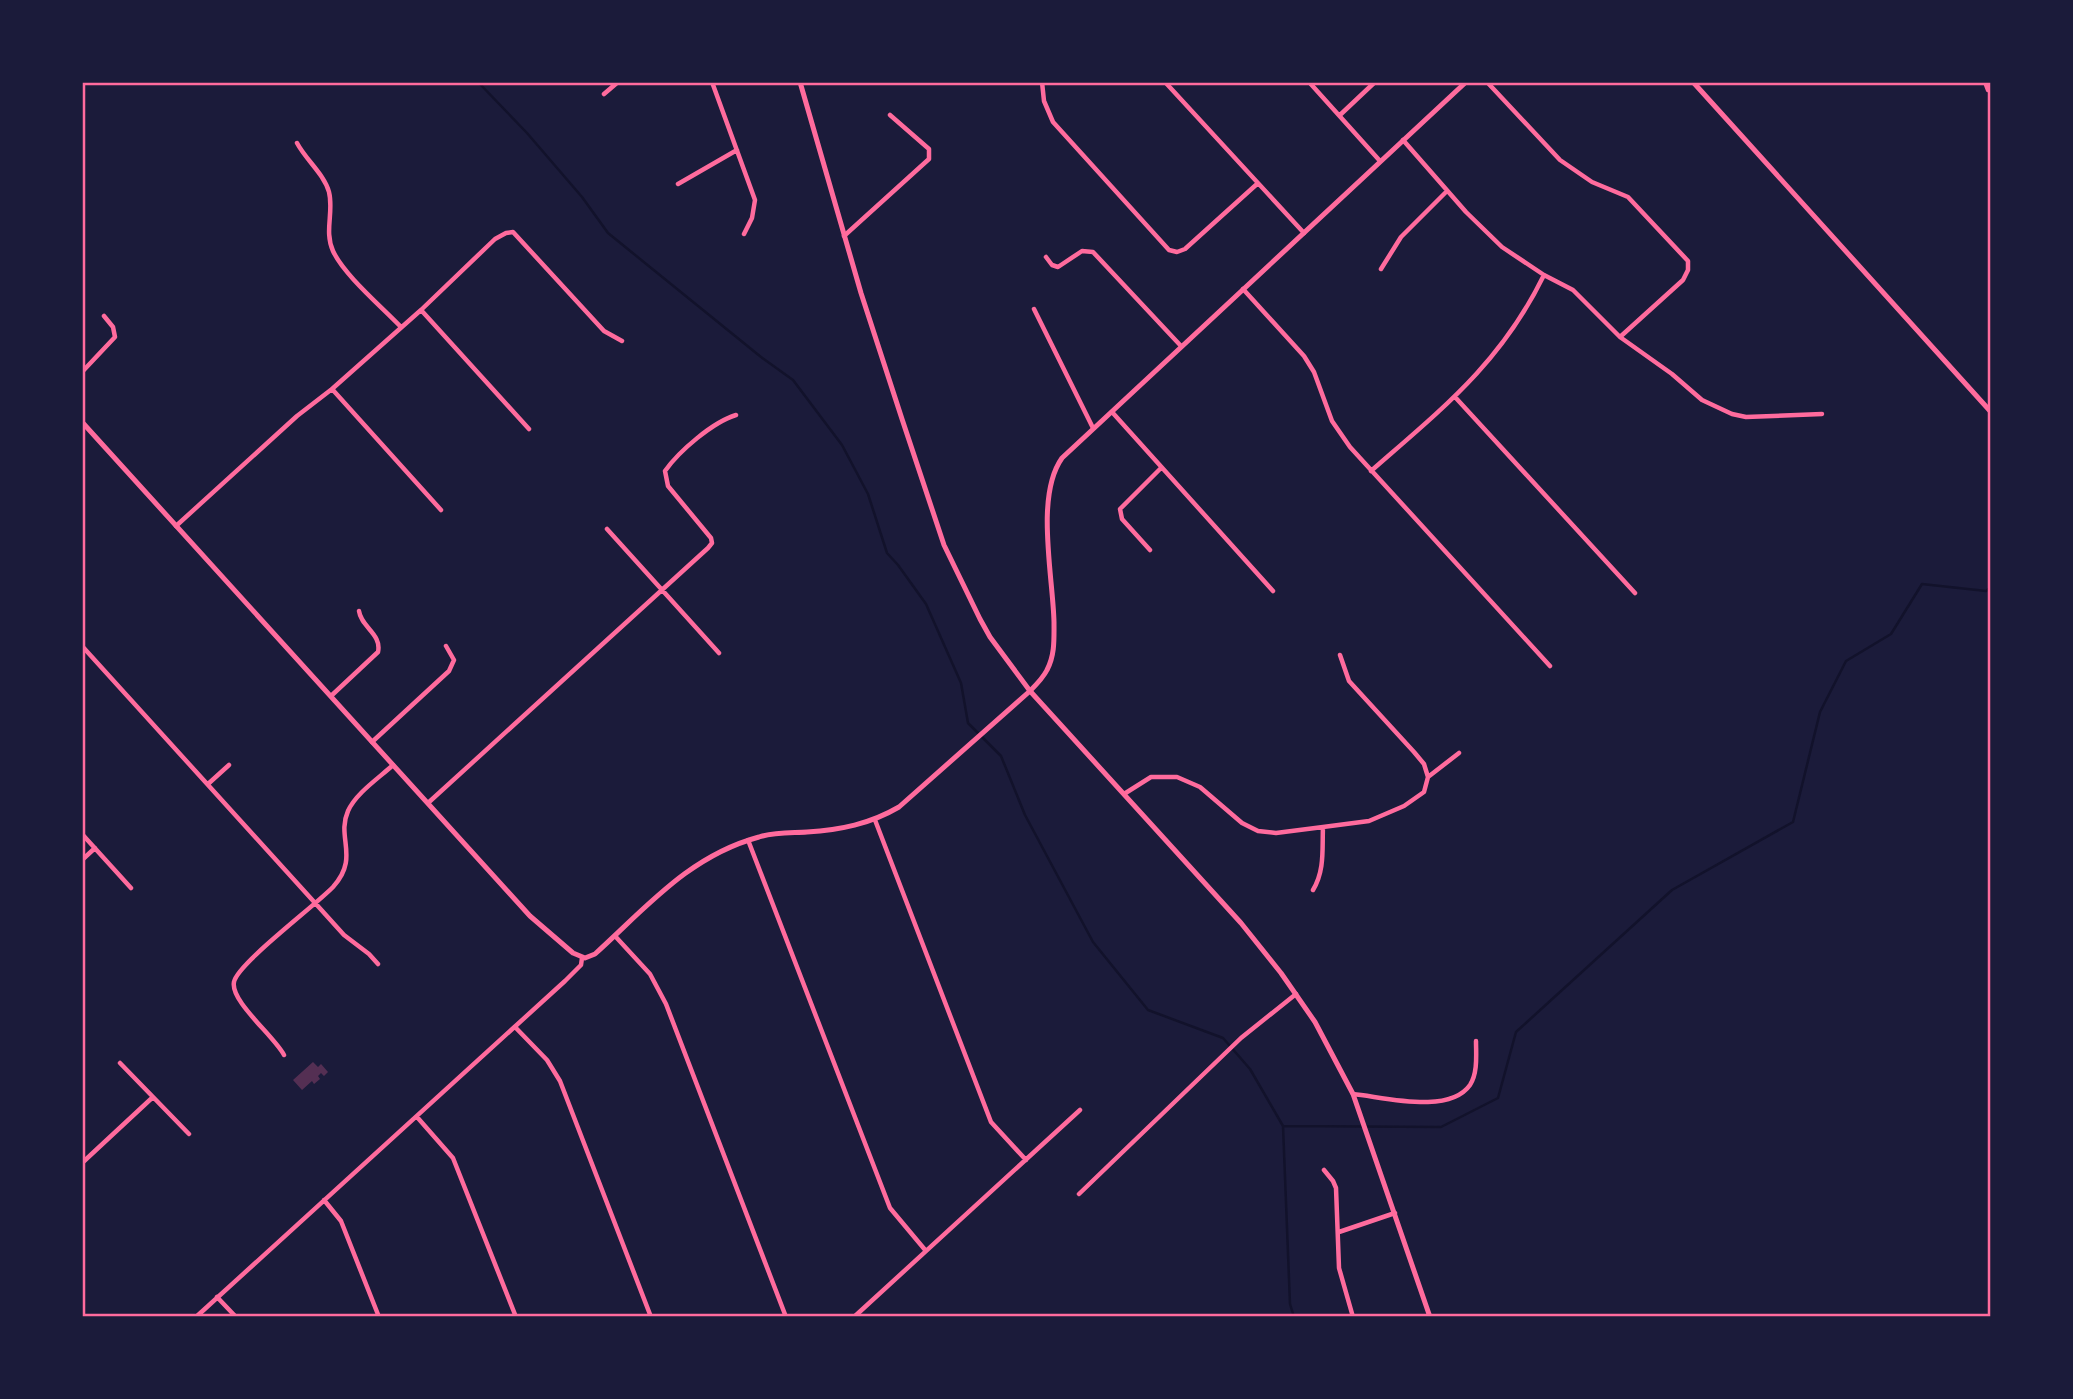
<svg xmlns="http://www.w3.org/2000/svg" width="2073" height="1399" font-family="Overpass,sans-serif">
<rect width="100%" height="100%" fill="#1b1b3a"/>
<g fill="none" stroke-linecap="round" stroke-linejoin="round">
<path stroke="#12122b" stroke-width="2.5" d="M478,82L527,133L582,197L608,233L761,357L793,380L842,445L868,494L887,553L898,565L926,604L961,683L968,723L1001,756L1025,815L1093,942L1148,1010L1223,1038L1250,1069L1283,1126L1290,1304L1294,1317
M1283,1126L1441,1127L1498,1098L1516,1032L1672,890L1793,822L1820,712L1846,661L1891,634L1922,584L1986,591L1991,587"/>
</g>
<path fill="#542f53" d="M313,1062L318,1067L321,1064L328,1072L324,1076L321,1073L318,1076L320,1079L314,1084L312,1081L302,1090L293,1080Z"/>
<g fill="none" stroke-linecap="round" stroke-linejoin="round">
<path stroke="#ff6b9d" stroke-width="4.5" d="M712,82L755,200L752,218L744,234
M1042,82L1044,101L1053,122L1169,250L1177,252L1185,249L1257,184
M1165,82L1304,233
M1309,82L1380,161
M1487,82L1560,160L1592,182L1628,197L1688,261V270L1683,280L1620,337
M1985,82L1988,90
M604,94L618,82
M1340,115L1375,82
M1403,140L1466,212L1502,247L1544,275L1573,290L1620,337L1672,374L1702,400L1732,414L1746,417L1822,414
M297,143C306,160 324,174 329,192C334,212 324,231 333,251C344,275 382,307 401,327
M678,184L737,150
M844,236L929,159V149L890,115
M1046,257L1052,265L1058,267L1082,251L1093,252L1181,346
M1381,269L1401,237L1447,191
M1243,289L1304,356L1314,372L1332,421L1350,447L1550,666
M1034,309L1093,428
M421,310L529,429
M82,372L115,337L113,327L104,316
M332,389L441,510
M1455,397L1635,593
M1112,412L1273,591
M1371,471C1443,408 1501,363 1544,275
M176,526L297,416L332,389L421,310L495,239L506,233L513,232L604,331L622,341
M607,529L719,653
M1150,550L1122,519L1120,509L1161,468
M82,646L316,904L344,935L369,954L378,964
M1340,655L1349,681L1414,752L1424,764L1428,777
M331,696L378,652C382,634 361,627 359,611
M372,742L449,671L454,660L446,646
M208,784L229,765
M1124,794L1151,777H1177L1200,787L1242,823L1258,831L1276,833L1323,827L1369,821L1404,806L1424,792L1428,777L1459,753
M428,803L708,548L712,543L711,538L668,486L665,471C679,451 713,422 736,415
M875,820L991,1122L1026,1160
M82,834L131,888
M748,840L890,1208L926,1251
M82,860L95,848
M1313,890C1325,870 1322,849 1323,827
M615,936L650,974L666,1004L786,1317
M515,1027L547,1060L560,1081L651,1317
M284,1055C274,1036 230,1001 234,982C237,964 316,905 333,887C360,857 336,838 348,811C356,793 379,778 393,765
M120,1063L189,1134
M1353,1094C1384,1097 1449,1115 1470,1085C1478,1073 1476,1054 1476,1041
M417,1117L453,1158L516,1317
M82,1163L153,1097
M1324,1170L1333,1181L1336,1188L1339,1268L1353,1317
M1079,1194L1241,1038L1296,994
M324,1200L341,1221L379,1317
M1339,1232L1395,1213
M217,1297L236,1317
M196,1317L565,981L581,965L582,958
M854,1317L1080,1110"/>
<path stroke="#ff6b9d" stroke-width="5" d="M1693,82L1991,412
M82,422L530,916L573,953L585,958L595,954C647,907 689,856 759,837C774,832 791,833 807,832C840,830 870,824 899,807L1030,691C1036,685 1043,678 1047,670C1055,655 1054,639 1054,622C1053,576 1035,496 1062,458L1466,82"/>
<path stroke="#ff6b9d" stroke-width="5" d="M800,82L861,293L902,419L944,545L980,619L990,637L1030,691L1241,923L1281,973L1315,1022L1353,1094L1430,1317"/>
</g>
<rect width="2073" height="1399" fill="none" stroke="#1b1b3a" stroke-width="168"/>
<rect x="84" y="84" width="1905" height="1231" fill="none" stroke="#ff6b9d" stroke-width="2.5"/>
</svg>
